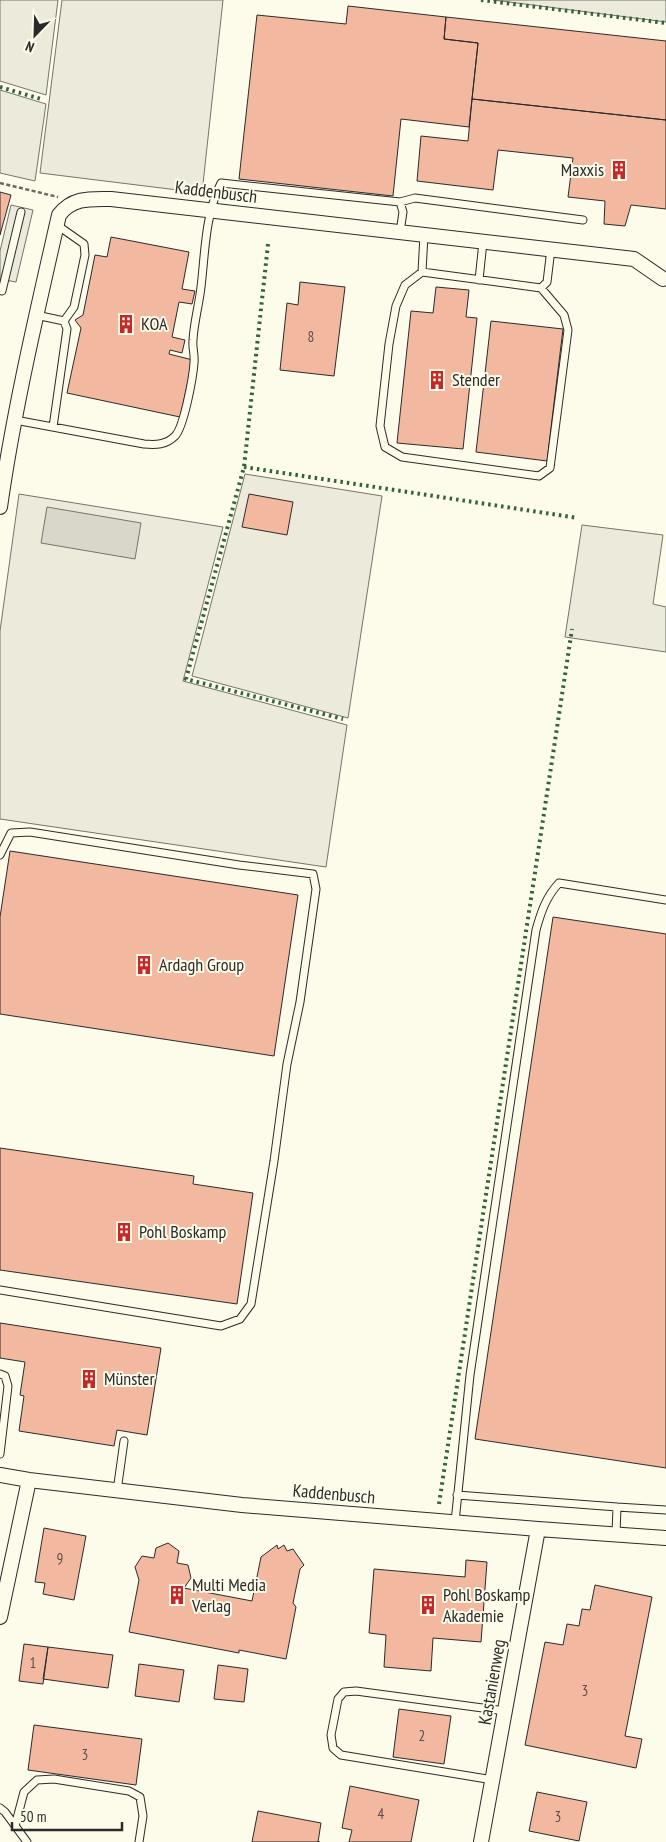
<svg xmlns="http://www.w3.org/2000/svg" width="666" height="1842" font-family="'PT Sans Narrow',sans-serif">
<rect width="100%" height="100%" fill="#fdfbea"/>
<path fill="#ecebdb" stroke="#74746e" d="M0,0H58L46,95L0,81Z
M62,0H223L202,193L40,173Z
M493,0H666V22Z
M0,90L46,104L35,181L0,173Z
M245,474L382,496L348,718L192,676Z
M19,494L223,527L183,681L347,725L326,867L0,819V631Z
M582,525L663,535L653,604L666,607V652L565,637Z"/>
<path fill="#eceadb" stroke="#74746e" d="M11,205L33,210L16,282L0,279V251Z"/>
<path fill="#d8d7c9" stroke="#74746e" d="M47,507L141,523L135,559L41,543Z"/>
<path fill="#f2b8a0" stroke="#2b2b2b" d="M348,6L446,17L444,39L478,43L469,127L401,119L393,196L239,179L257,15L346,24Z
M446,17L666,41V120L472,99L478,43L444,39Z
M472,99L666,120V209L631,205L625,226L604,224L605,201L568,197L573,158L498,150L493,190L417,181L421,136L468,141Z
M0,192L11,195L0,235Z
M111,237L189,252L182,289L195,291L192,304L179,302L172,337L185,340L182,353L170,350L169,354L193,360L180,417L67,393L81,328L75,320L83,315L95,255L107,257Z
M300,282L345,287L334,376L280,370L287,303L298,305Z
M436,287L469,290L466,317L477,318L463,449L397,443L411,311L433,313Z
M491,321L563,329L547,461L476,452Z
M249,494L293,502L287,535L242,527Z
M10,851L298,895L274,1056L0,1014V917Z
M553,917L666,934V1468L475,1439Z
M0,1148L194,1176L193,1184L253,1193L237,1304L0,1270Z
M0,1323L161,1348L147,1435L117,1430L114,1446L19,1431L24,1396L20,1395L25,1362L0,1358Z
M44,1528L86,1536L74,1600L43,1594L45,1583L35,1582Z
M168,1543L179,1551L177,1563L188,1565L191,1578L184,1588L252,1601L261,1557L277,1545L278,1549L284,1545L287,1551L293,1549L304,1565L300,1569L293,1603L296,1607L286,1659L239,1650V1653L129,1632L139,1580L135,1567L142,1556L154,1558L156,1548Z
M466,1560L487,1562L481,1642L433,1638L431,1671L384,1667L386,1635L369,1633L374,1569L465,1577Z
M595,1585L652,1597L625,1736L642,1739L636,1768L525,1745L545,1642L563,1645L567,1624L579,1626L582,1609L590,1610Z
M24,1644L48,1647L43,1684L19,1681Z
M48,1647L113,1655L108,1688L43,1679Z
M139,1664L184,1670L179,1702L135,1696Z
M218,1665L248,1669L244,1702L214,1699Z
M399,1709L451,1716L444,1764L393,1757Z
M34,1725L142,1739L136,1785L28,1770Z
M350,1786L419,1800L411,1842H349L352,1830L342,1828Z
M537,1792L587,1802L579,1841L529,1831Z
M258,1811L321,1823L318,1842H320H252Z"/>
<g fill="none" stroke-linecap="round" stroke-linejoin="round">
<g stroke="#2b2b2b" stroke-width="9">
<path id="service" d="M400,202L415,198L583,220
M57,225L84,244L85,255L74,307L64,321
M424,235L422,272L541,288L547,282L551,249
M422,272L405,285L396,306L389,344L380,426L385,447L402,457L539,476L550,468L568,330L564,315L541,288
M479,280L483,242
M2,291L21,212
M36,315L64,321L67,329L53,427
M15,420L144,444C156,445 166,445 175,436C184,427 193,377 194,363C195,355 192,347 193,340C194,322 199,305 201,287C205,254 205,214 221,183L400,202L403,212L400,232
M0,855L11,833L30,832L239,865L313,874L316,889L300,1002L287,1064L274,1161L251,1304L240,1319L221,1326L0,1290
M0,1374L5,1376L8,1386L0,1454
M117,1491L124,1441
M457,1495L617,1507L616,1534
M617,1507L666,1510
M455,1522L470,1375L536,930C541,912 546,897 559,883L666,900
M493,1780L341,1755L333,1748L331,1735L338,1699L344,1692L356,1691L505,1711
M0,1808L5,1812L27,1842
M15,1826L24,1792L37,1780L54,1779L129,1791L140,1797L143,1816L139,1842"/>
</g>
<g stroke="#2b2b2b" stroke-width="16">
<path id="minor" d="M0,507C14,409 37,312 59,215C73,197 90,199 111,199L634,259L663,279
M0,1475L29,1480L242,1505L538,1529L666,1538
M0,1617L29,1480
M481,1842L538,1529"/>
</g>
<path stroke="#6a6964" stroke-width="2.5" stroke-dasharray="4 2.5" stroke-linecap="butt" d="M0,183L58,197"/>
<use href="#service" stroke="#fdfbea" stroke-width="7"/>
<use href="#minor" stroke="#fdfbea" stroke-width="14"/>
<path stroke="#34623c" stroke-width="4" stroke-dasharray="2.5 4" stroke-linecap="butt" d="M481,0L666,23
M0,87L41,99
M268,244L244,467L186,679L343,719
M244,467L578,518
M439,1504L572,629"/>
</g>
<defs>
<g id="building-bare" transform="scale(1.5)"><path d="M-4-6H4V6H1V3H-1V6H-4ZM-2.5-4.3h1.7v1.8h-1.7ZM.8-4.3h1.7v1.8H.8ZM-2.5-1h1.7V.8h-1.7ZM.8-1h1.7V.8H.8Z" fill="#c62828" stroke="#fdfbea" stroke-width="2.5" paint-order="stroke"/></g>
</defs>
<g fill-rule="evenodd">
<use href="#building-bare" x="619" y="170"/>
<use href="#building-bare" x="126" y="324"/>
<use href="#building-bare" x="437" y="380"/>
<use href="#building-bare" x="144" y="965"/>
<use href="#building-bare" x="124" y="1232"/>
<use href="#building-bare" x="89" y="1379"/>
<use href="#building-bare" x="177" y="1595"/>
<use href="#building-bare" x="428" y="1605"/>
</g>
<g text-anchor="middle" stroke-width="4" stroke-linejoin="round" paint-order="stroke">
<g font-size="15" fill="#5d4e48">
<text x="311" y="342">8</text>
<text x="60" y="1564">9</text>
<text x="33" y="1668">1</text>
<text x="585" y="1696">3</text>
<text x="422" y="1741">2</text>
<text x="85" y="1760">3</text>
<text x="381" y="1819">4</text>
<text x="558" y="1822">3</text>
</g>
<g font-size="18" fill="#2b2b2b" stroke="#fdfbea" text-anchor="start">
<text x="604" y="176" text-anchor="end">Maxxis</text>
<text x="141" y="330">KOA</text>
<text x="452" y="386">Stender</text>
<text x="159" y="971">Ardagh Group</text>
<text x="139" y="1238">Pohl Boskamp</text>
<text x="104" y="1385">Münster</text>
<text x="192" y="1591">Multi Media<tspan x="192" dy="21">Verlag</tspan></text>
<text x="443" y="1601">Pohl Boskamp<tspan x="443" dy="21">Akademie</tspan></text>
</g>
<g font-size="18" fill="#2b2b2b" stroke="#fdfbea">
<text transform="translate(216 192) rotate(7)" y="6">Kaddenbusch</text>
<text transform="translate(334 1494) rotate(5)" y="6">Kaddenbusch</text>
<text transform="translate(492 1682) rotate(-80)" y="6">Kastanienweg</text>
</g>
</g>
<g transform="translate(35 35) rotate(203)" stroke="#fdfbea" stroke-width="4" paint-order="stroke">
<path d="M0-4L9 19L0 12L-9 19Z" fill="#2b2b2b"/>
<text y="-8" font-size="14" font-weight="bold" text-anchor="middle" fill="#2b2b2b">N</text>
</g>
<path d="M12 1822v8h110v-8" fill="none" stroke="#2b2b2b" stroke-width="2.5"/>
<text x="20" y="1822" font-size="15" fill="#2b2b2b" stroke="#fdfbea" stroke-width="4" paint-order="stroke">50 m</text>
</svg>
